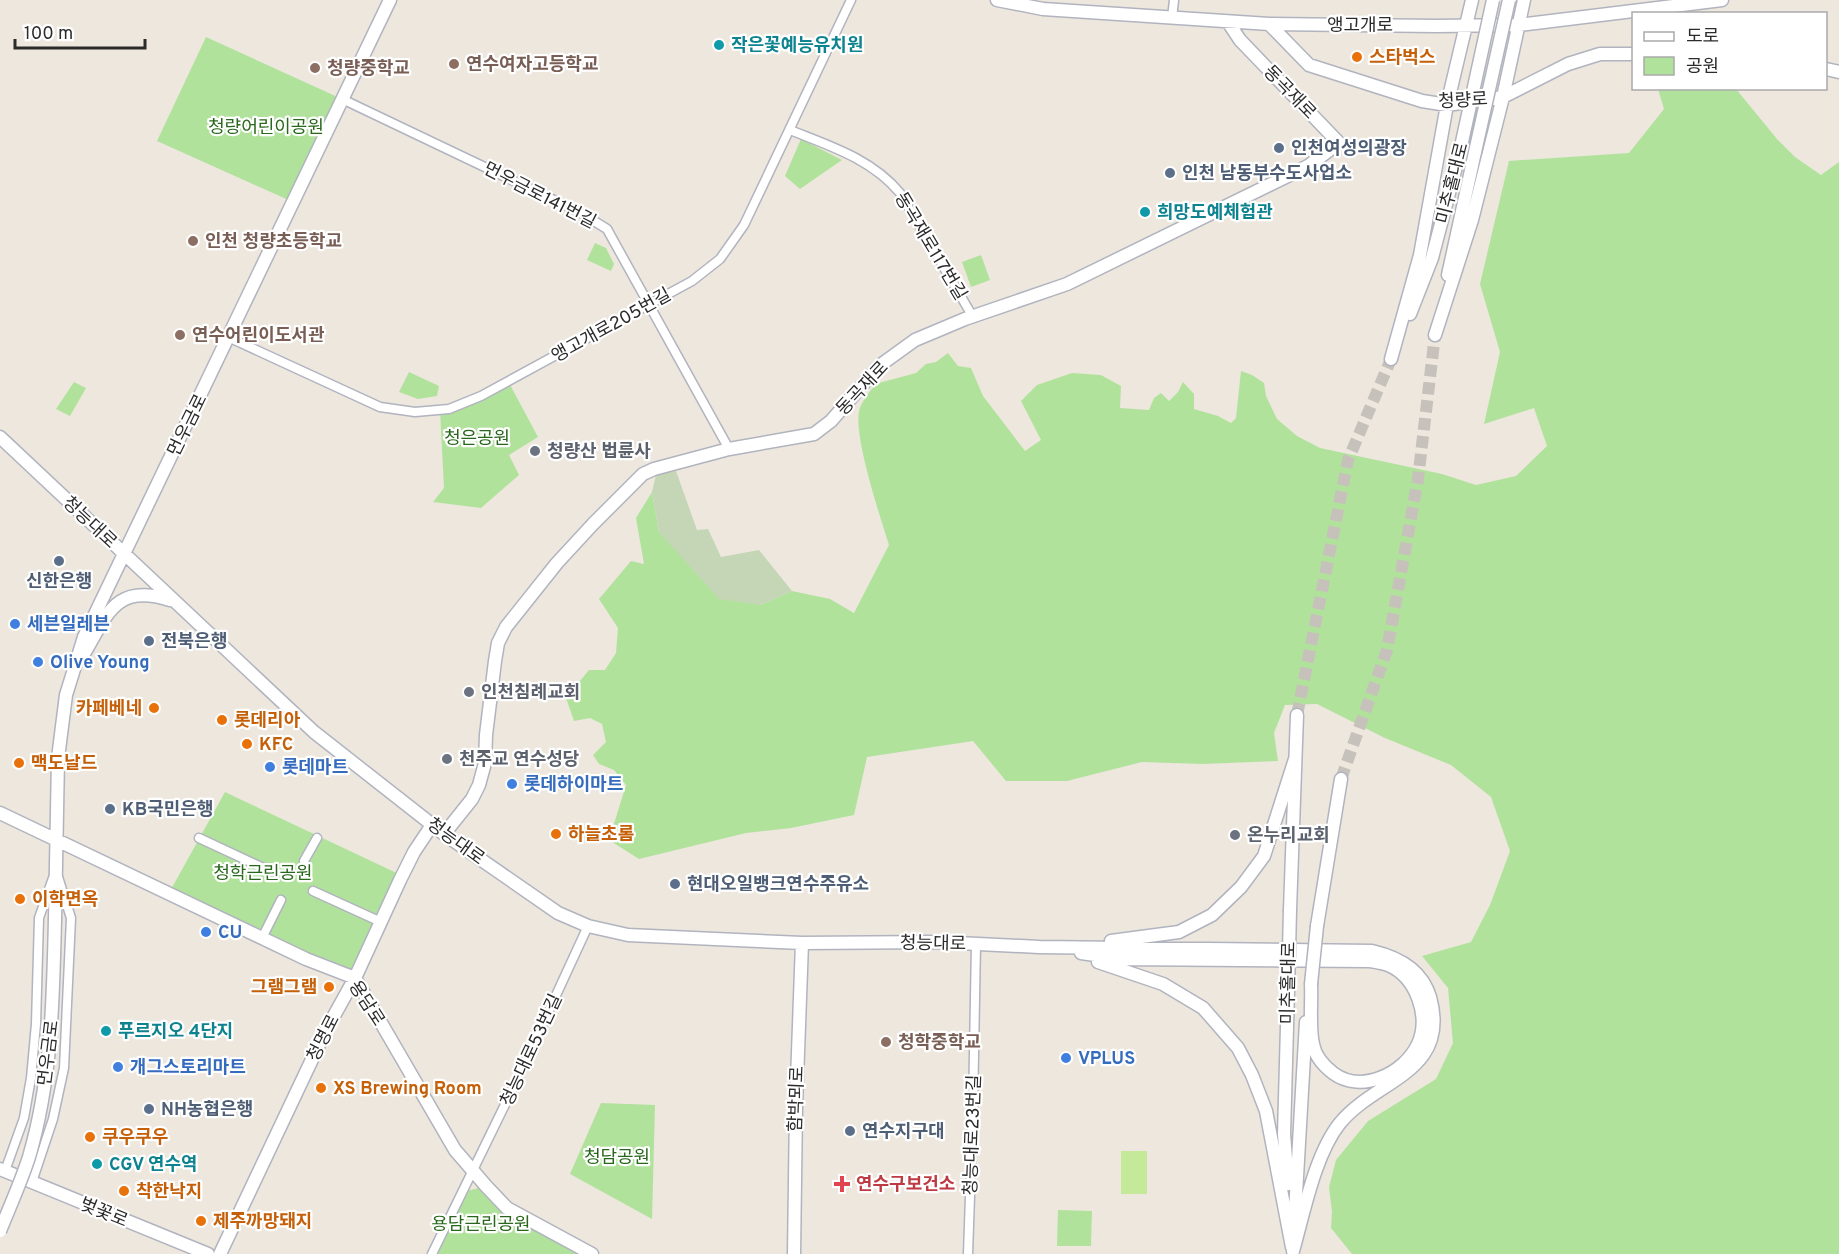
<svg xmlns="http://www.w3.org/2000/svg" width="1839" height="1254" font-family="Overpass,'Noto Sans KR',sans-serif">
<rect width="100%" height="100%" fill="#ede7de"/>
<path fill="#b1e29c" d="M206,37L342,99L293,202L157,141Z
M1658,89H1736L1777,139L1795,157L1821,175L1839,162V1254H1352L1331,1228L1332,1212L1329,1187L1336,1160L1368,1121L1436,1079L1453,1043L1448,988L1422,956L1471,942L1490,905L1510,851L1491,797L1451,765L1385,738L1317,704L1285,705L1274,733L1278,761L1202,764L1142,762L1067,781H1006L973,741L867,757L854,815L791,828L746,833L639,859L609,840L626,785L614,770L599,764L593,755L606,742L602,724L590,718L574,721L566,698L589,670H605L616,653L618,628L599,599L631,561L644,564L636,518L652,492L659,532L760,605L792,591L830,599L854,613L889,545C881,519 851,430 860,408C863,399 871,391 875,384L916,373L926,364L936,362L948,353L958,366L971,368L983,396L1025,451L1041,440L1021,401L1037,385L1072,373L1101,375L1121,386L1120,408L1149,410L1154,398L1161,393L1169,401L1178,392L1183,382L1194,394V409L1218,416L1231,423L1236,418L1241,371L1252,375L1264,383L1266,396L1277,419L1297,436L1320,448L1442,474L1476,485L1516,476L1547,446L1534,408L1484,424L1500,352L1480,284L1509,161L1629,153L1664,109Z
M801,139L842,160L800,189L785,176Z
M595,243L606,248L614,264L611,271L587,260Z
M981,255L990,280L971,287L962,262Z
M409,372L439,386L437,396L418,399L399,392Z
M508,381L538,437L509,455L519,475L481,508L433,502L444,488L440,410Z
M74,382L86,388L70,416L56,409Z
M225,792L403,876L355,978L169,893Z
M601,1103L655,1105L652,1219L570,1174Z
M486,1186L504,1205L592,1254H433L463,1192Z
M1058,1210L1092,1211L1091,1246H1057Z"/>
<path fill="#c4d6b5" d="M676,471L697,530L708,529L721,557L759,550L792,591L760,605L719,599L659,532L652,492L656,475Z"/>
<path fill="#c4e998" d="M1121,1151H1147V1194H1121Z"/>
<g fill="none" stroke-linecap="round" stroke-linejoin="round">
<path stroke="#c6c1ba" stroke-width="12" stroke-dasharray="12 6" stroke-linecap="butt" d="M1297,715L1348,460L1391,359
M1341,779L1387,650L1418,479L1435,335"/>
<g stroke="#b1b4bf" stroke-width="11">
<path id="street" d="M1172,18L1174,0
M342,99L581,213L607,229L729,449
M790,130C830,146 872,159 900,193L973,317
M228,337L380,407L415,412L449,409L481,396L692,281L720,259L744,225L851,0
M199,838L272,872
M304,861L317,838
M313,891L381,922
M262,938L281,900
M5,1171L24,1118L31,1078L36,1024L39,918L53,878
M32,1182L53,1119L64,1068L71,918L58,877
M432,1254L516,1082L588,926
M968,1254L973,1109L976,943"/>
</g>
<g stroke="#b1b4bf" stroke-width="15">
<path id="secondary" d="M997,0L1043,9L1269,24L1436,26L1519,25L1722,0
M1269,24L1309,65L1422,101L1447,105L1503,97L1568,64L1600,54H1634
M1826,69L1839,72
M1448,275L1475,152
M1410,314L1432,258L1460,151
M1435,335L1472,220L1503,97L1524,0
M1391,359L1420,255L1447,105L1472,0
M0,437L314,732L444,834L558,913L588,926L628,935L802,943L938,942L1039,947L1372,951C1398,957 1422,970 1430,997C1451,1073 1376,1079 1340,1123C1315,1154 1304,1212 1293,1251
M82,657C107,616 114,582 170,600
M0,813L306,959L355,978L455,1150L486,1186L507,1208L592,1254
M444,834L472,799L479,785L485,763L486,735L495,661L498,643L506,627L557,563L593,524L643,474L654,469L729,449L814,434L831,421L879,366L915,340L965,319L1067,284L1308,166L1339,143L1240,40L1228,22
M1290,910L1297,715
M55,919L58,758L66,695L84,637L390,0
M1317,926L1341,779
M1111,941L1179,932L1212,915L1241,887L1264,856L1295,759
M1081,953L1124,959L1370,961C1376,962 1383,963 1388,965C1417,977 1430,1017 1418,1044C1404,1074 1361,1094 1333,1073C1324,1066 1315,1056 1313,1044C1309,1028 1312,1000 1311,984
M1098,962L1163,984L1203,1008L1238,1048L1252,1075L1266,1111L1292,1247
M0,1169L208,1254
M1288,1184L1284,1134L1288,991
M1294,1229L1306,1022
M220,1254L325,1032L355,978L400,880L414,852L432,825
M794,1254L796,1107L802,943"/>
</g>
<use href="#street" stroke="#fff" stroke-width="8"/>
<use href="#secondary" stroke="#fff" stroke-width="12"/>
<g stroke="#b1b4bf" stroke-width="15" stroke-linecap="butt">
<path id="secondary-bridge" d="M1460,151L1493,0
M1475,152L1509,0
M1311,984L1317,926
M1288,991L1290,910
M0,1231C10,1206 21,1182 29,1157C52,1079 53,1000 55,919"/>
</g>
<use href="#secondary-bridge" stroke="#fff" stroke-width="12"/>
</g>
<g fill="#0f9aa8" stroke="#fff" stroke-width="2">
<circle cx="719" cy="45" r="6"/>
<circle cx="1145" cy="212" r="6"/>
<circle cx="106" cy="1031" r="6"/>
<circle cx="97" cy="1164" r="6"/>
</g>
<g fill="#e8710a" stroke="#fff" stroke-width="2">
<circle cx="1357" cy="57" r="6"/>
<circle cx="154" cy="708" r="6"/>
<circle cx="222" cy="720" r="6"/>
<circle cx="247" cy="744" r="6"/>
<circle cx="19" cy="763" r="6"/>
<circle cx="556" cy="834" r="6"/>
<circle cx="20" cy="899" r="6"/>
<circle cx="329" cy="987" r="6"/>
<circle cx="321" cy="1088" r="6"/>
<circle cx="90" cy="1137" r="6"/>
<circle cx="124" cy="1191" r="6"/>
<circle cx="201" cy="1221" r="6"/>
</g>
<g fill="#8d6e63" stroke="#fff" stroke-width="2">
<circle cx="454" cy="64" r="6"/>
<circle cx="315" cy="68" r="6"/>
<circle cx="193" cy="241" r="6"/>
<circle cx="180" cy="335" r="6"/>
<circle cx="886" cy="1042" r="6"/>
</g>
<g fill="#5c6f8a" stroke="#fff" stroke-width="2">
<circle cx="1279" cy="148" r="6"/>
<circle cx="1170" cy="173" r="6"/>
<circle cx="59" cy="561" r="6"/>
<circle cx="149" cy="641" r="6"/>
<circle cx="110" cy="809" r="6"/>
<circle cx="675" cy="884" r="6"/>
<circle cx="149" cy="1109" r="6"/>
<circle cx="850" cy="1131" r="6"/>
</g>
<g fill="#6b7280" stroke="#fff" stroke-width="2">
<circle cx="535" cy="451" r="6"/>
<circle cx="469" cy="692" r="6"/>
<circle cx="447" cy="759" r="6"/>
<circle cx="1235" cy="835" r="6"/>
</g>
<g fill="#3f7fe0" stroke="#fff" stroke-width="2">
<circle cx="15" cy="624" r="6"/>
<circle cx="38" cy="662" r="6"/>
<circle cx="270" cy="767" r="6"/>
<circle cx="512" cy="784" r="6"/>
<circle cx="206" cy="932" r="6"/>
<circle cx="1066" cy="1058" r="6"/>
<circle cx="118" cy="1067" r="6"/>
</g>
<path fill="#e0444e" stroke="#fff" stroke-width="2" d="M839 1175h6v6h6v6h-6v6h-6v-6h-6v-6h6z"/>
<g text-anchor="middle" stroke-width="4.5" stroke-linejoin="round" paint-order="stroke">
<g font-size="18" fill="#2b2b2b" stroke="#fff">
<text x="1360" y="31">앵고개로</text>
<text transform="translate(1290 92) rotate(46)" y="6">동곡재로</text>
<text transform="translate(1463 100) rotate(-3)" y="6">청량로</text>
<text transform="translate(1452 183) rotate(-76)" y="6">미추홀대로</text>
<text transform="translate(540 195) rotate(27)" y="6">먼우금로141번길</text>
<text transform="translate(931 246) rotate(59)" y="6">동곡재로117번길</text>
<text transform="translate(611 325) rotate(-29)" y="6">앵고개로205번길</text>
<text transform="translate(862 388) rotate(-47)" y="6">동곡재로</text>
<text transform="translate(187 425) rotate(-64)" y="6">먼우금로</text>
<text transform="translate(90 522) rotate(43)" y="6">청능대로</text>
<text transform="translate(456 841) rotate(36)" y="6">청능대로</text>
<text transform="translate(933 943) rotate(1)" y="6">청능대로</text>
<text transform="translate(1288 983) rotate(-89)" y="6">미추홀대로</text>
<text transform="translate(367 1003) rotate(57)" y="6">용담로</text>
<text transform="translate(323 1038) rotate(-63)" y="6">청명로</text>
<text transform="translate(531 1050) rotate(-65)" y="6">청능대로53번길</text>
<text transform="translate(48 1053) rotate(-83)" y="6">먼우금로</text>
<text transform="translate(796 1099) rotate(-88)" y="6">함박뫼로</text>
<text transform="translate(972 1135) rotate(-88)" y="6">청능대로23번길</text>
<text transform="translate(104 1212) rotate(22)" y="6">벚꽃로</text>
</g>
<g font-size="18" font-weight="bold" fill="#0d838f" stroke="#fff" text-anchor="start">
<text x="731" y="51">작은꽃예능유치원</text>
<text x="1157" y="218">희망도예체험관</text>
<text x="118" y="1037">푸르지오 4단지</text>
<text x="109" y="1170">CGV 연수역</text>
</g>
<g font-size="18" font-weight="bold" fill="#c56008" stroke="#fff" text-anchor="start">
<text x="1369" y="63">스타벅스</text>
<text x="142" y="714" text-anchor="end">카페베네</text>
<text x="234" y="726">롯데리아</text>
<text x="259" y="750">KFC</text>
<text x="31" y="769">맥도날드</text>
<text x="568" y="840">하늘초롬</text>
<text x="32" y="905">이학면옥</text>
<text x="317" y="993" text-anchor="end">그램그램</text>
<text x="333" y="1094">XS Brewing Room</text>
<text x="102" y="1143">쿠우쿠우</text>
<text x="136" y="1197">착한낙지</text>
<text x="213" y="1227">제주까망돼지</text>
</g>
<g font-size="18" font-weight="bold" fill="#785e54" stroke="#fff" text-anchor="start">
<text x="466" y="70">연수여자고등학교</text>
<text x="327" y="74">청량중학교</text>
<text x="205" y="247">인천 청량초등학교</text>
<text x="192" y="341">연수어린이도서관</text>
<text x="898" y="1048">청학중학교</text>
</g>
<g font-size="18" fill="#29681c" stroke="#fff">
<text x="266" y="133">청량어린이공원</text>
<text x="477" y="444">청은공원</text>
<text x="263" y="879">청학근린공원</text>
<text x="617" y="1163">청담공원</text>
<text x="481" y="1230">용담근린공원</text>
</g>
<g font-size="18" font-weight="bold" fill="#4e5e75" stroke="#fff" text-anchor="start">
<text x="1291" y="154">인천여성의광장</text>
<text x="1182" y="179">인천 남동부수도사업소</text>
<text x="59" y="587" text-anchor="middle">신한은행</text>
<text x="161" y="647">전북은행</text>
<text x="122" y="815">KB국민은행</text>
<text x="687" y="890">현대오일뱅크연수주유소</text>
<text x="161" y="1115">NH농협은행</text>
<text x="862" y="1137">연수지구대</text>
</g>
<g font-size="18" font-weight="bold" fill="#5b616d" stroke="#fff" text-anchor="start">
<text x="547" y="457">청량산 법륜사</text>
<text x="481" y="698">인천침례교회</text>
<text x="459" y="765">천주교 연수성당</text>
<text x="1247" y="841">온누리교회</text>
</g>
<g font-size="18" font-weight="bold" fill="#366cbe" stroke="#fff" text-anchor="start">
<text x="27" y="630">세븐일레븐</text>
<text x="50" y="668">Olive Young</text>
<text x="282" y="773">롯데마트</text>
<text x="524" y="790">롯데하이마트</text>
<text x="218" y="938">CU</text>
<text x="1078" y="1064">VPLUS</text>
<text x="130" y="1073">개그스토리마트</text>
</g>
<g font-size="18" font-weight="bold" fill="#be3a42" stroke="#fff" text-anchor="start">
<text x="856" y="1190">연수구보건소</text>
</g>
</g>
<rect x="1632" y="12" width="195" height="78" fill="#ffffff" stroke="#aaaaaa" stroke-width="1.5"/>
<rect x="1644" y="32" width="30" height="9" fill="#ffffff" stroke="#aaaaaa" stroke-width="1.5"/>
<text x="1686" y="42" font-size="18" fill="#2b2b2b">도로</text>
<rect x="1644" y="57" width="30" height="18" fill="#b1e29c" stroke="#aaaaaa" stroke-width="1.5"/>
<text x="1686" y="72" font-size="18" fill="#2b2b2b">공원</text>
<path d="M15 39v9h130v-9" fill="none" stroke="#2b2b2b" stroke-width="3"/>
<text x="24" y="39" font-size="18" fill="#2b2b2b" stroke="#ffffff" stroke-width="4.5" paint-order="stroke">100 m</text>
</svg>
